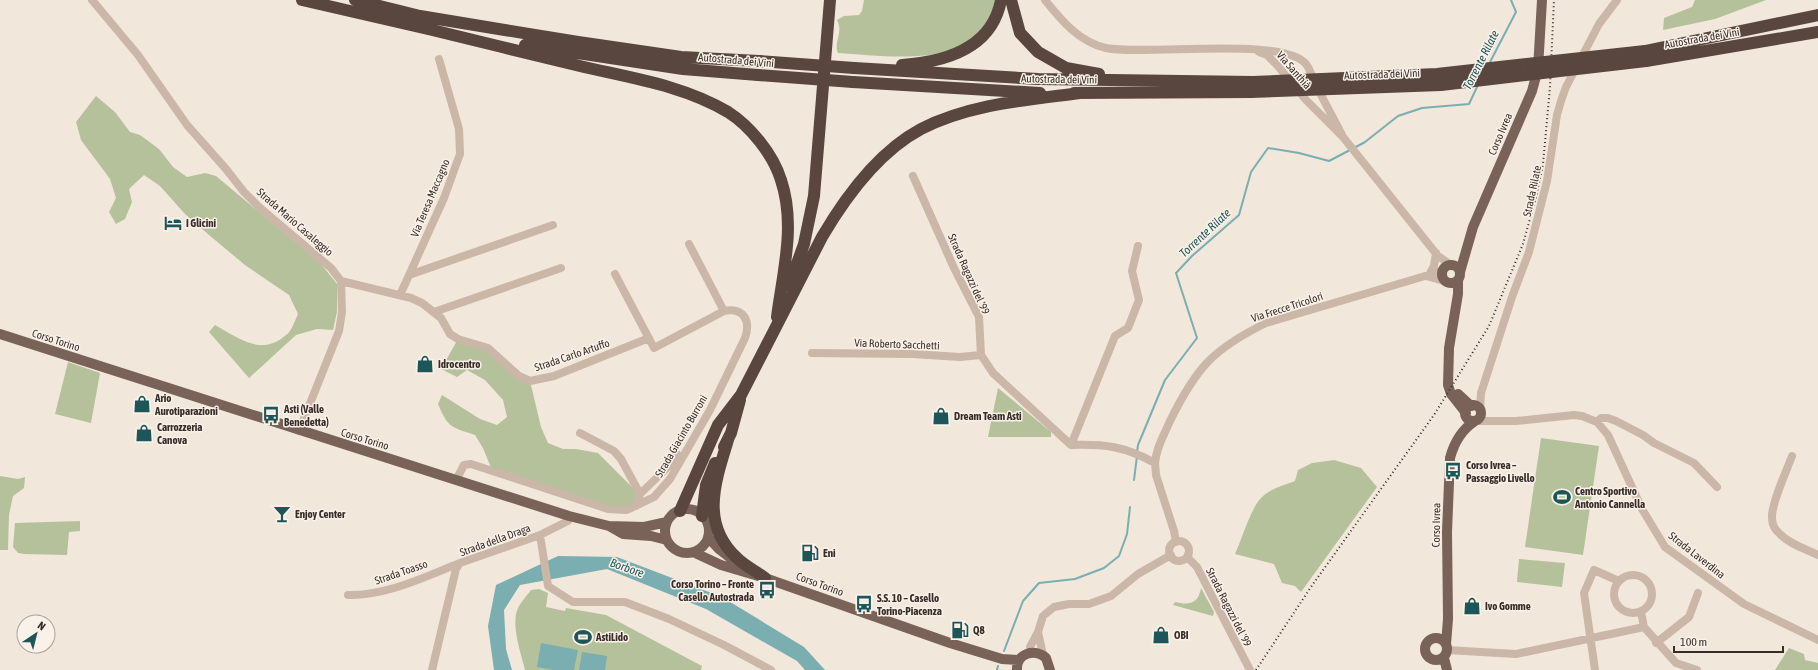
<svg xmlns="http://www.w3.org/2000/svg" width="1818" height="670" font-family="'Asap Condensed',sans-serif">
<rect width="100%" height="100%" fill="#f2e7db"/>
<path fill="#b5c19b" d="M864,0H995C981,72 892,56 838,53C833,42 844,33 837,20L844,16L859,15L862,11Z
M1695,0H1766L1715,19L1663,30L1664,18L1692,7Z
M96,96L115,112L130,132L140,135L159,149L173,167L187,177L205,173L216,176L321,264L337,284V312L333,330L317,329L296,335L249,378L209,332L215,325C239,338 261,357 286,335C292,331 295,320 298,314L289,295L245,265L209,235L185,214L160,186L144,175L129,189L132,202L125,219L116,224L109,212L116,198L110,179L81,140L76,122Z
M458,339L488,348L530,381L541,427L548,443L563,449H576L598,453L636,491V506L608,509L492,470L483,448L475,435C451,427 448,428 438,404L442,395L480,419L497,425L507,417L503,400L485,380L467,370L457,377L441,369Z
M68,362L100,373L91,423L55,414Z
M998,388L1051,432V437H988Z
M1541,438L1599,446L1583,555L1525,547Z
M1334,460L1361,468L1377,487L1301,592L1295,586L1282,583L1274,564L1235,554C1242,539 1251,507 1262,497C1270,489 1284,485 1295,481L1298,470L1312,463Z
M0,476L18,479L25,477L24,488L13,496L9,515L8,550H0Z
M80,521V531L69,532L67,555L24,554L18,553L13,547L15,523Z
M1519,559L1565,563L1562,587L1517,582Z
M1201,588L1214,612L1213,616L1173,605L1175,602C1188,605 1198,605 1201,588Z
M539,589L548,593L546,607L565,611L566,608L606,615L702,666L701,670H525C521,653 513,632 516,614C518,605 525,598 531,590Z
M1789,648L1804,654L1805,660L1818,663V670H1775Z"/>
<path fill="#7aaeb0" d="M558,556L617,557L722,597L804,647L825,670H805L797,661L706,609L607,569L520,585L504,610L506,649L512,670H494L488,626L496,585Z
M541,643L578,650L574,670H553L537,667Z
M582,652L607,656L605,670H579Z"/>
<g fill="none" stroke-linecap="round" stroke-linejoin="round">
<path stroke="#7aaeb0" stroke-width="2" d="M1489,64L1516,12L1511,0
M1354,148L1365,142L1398,116L1422,108L1469,104L1478,85
M1137,452L1138,445L1165,380L1197,338L1176,273L1192,256L1239,215L1251,172L1268,148L1299,153L1329,161L1350,150
M1134,480L1137,456
M1004,651L1023,601L1039,583L1075,579L1104,568L1119,556L1127,534L1130,507
M997,670L998,666"/>
<path stroke="#cab7a7" stroke-width="8" d="M92,0L138,55L187,125L226,169L244,192L259,207L331,268L341,281L342,312L339,331L299,431
M1045,0C1061,20 1079,42 1106,48C1146,56 1283,36 1306,64C1311,71 1314,81 1318,89C1326,105 1335,121 1343,137
M1259,52L1267,55L1277,65L1306,100L1343,137L1438,256L1451,265
M913,176L954,268L979,317L981,355L993,373L1071,445C1105,444 1124,446 1155,463L1156,475L1174,531L1176,542
M689,244L724,311
M409,275L553,225
M1429,275L1434,266L1436,253
M1426,276L1444,281
M341,281L411,298L422,303L441,318L450,334L458,339L488,348L519,376L530,381L554,376L649,338
M400,295L444,198L460,154L459,129L439,59
M434,312L561,268
M812,353L912,354L960,357L981,355
M1480,410L1481,393L1512,297L1529,252L1547,181L1557,115L1561,101L1566,87L1599,24L1617,0
M1476,421H1516L1574,415L1582,416L1597,422L1608,435L1642,509L1665,547L1744,604L1818,640
M1597,422L1601,418H1608L1616,421L1643,435L1654,443L1694,463L1717,487
M580,433L614,451L621,459L640,494L636,506
M1071,445L1115,336L1128,328L1139,300L1132,271L1138,246
M1792,456C1787,470 1771,504 1772,518C1772,524 1775,530 1780,534C1789,544 1806,549 1818,555
M1155,463C1156,448 1164,435 1170,421C1196,368 1213,349 1266,323L1442,271
M456,480L464,465L471,464L608,509L627,510L654,497L670,479L710,410L745,338C751,321 744,307 724,311L654,348L615,274
M640,494L672,463L677,454
M540,535L548,586L573,602H625L669,619L724,645L771,670
M1169 551a10 10 0 1 1 20 0a10 10 0 1 1-20 0Z
M1188,555L1189,559L1197,567L1250,670
M1614 594a19 19 0 1 1 38 0a19 19 0 1 1-38 0Z
M348,595C386,596 424,577 460,563
M1641,612L1644,627L1676,663L1697,670
M1038,632L1043,616L1054,607L1069,604H1089L1111,596L1138,574L1171,555
M1656,643L1689,617L1698,593
M1447,650L1516,654L1644,627
M1031,652L1030,647L1038,632L1043,655
M432,670L456,569L460,563L540,535L568,521L569,516
M1595,670L1584,593L1594,570L1619,581"/>
<path stroke="#796359" stroke-width="10" d="M1442 274a9 9 0 1 1 18 0a9 9 0 1 1-18 0Z
M1460,272L1473,227L1532,91L1538,69L1542,0
M1458,280V294L1449,348L1448,385L1451,394L1466,413
M0,334L569,516L609,526L623,534L651,536L667,540
M1458,394L1471,406
M1465 413a8 8 0 1 1 16 0a8 8 0 1 1-16 0Z
M665 531a22 22 0 1 1 44 0a22 22 0 1 1-44 0Z
M609,526L644,527L667,522
M708,537L719,549L737,563
M693,552L721,565L765,578L950,643L1002,659L1019,660
M1425 649a11 11 0 1 1 22 0a11 11 0 1 1-22 0Z
M1446,644L1448,619L1447,532L1450,458C1454,443 1461,430 1475,421
M1444,658L1447,670
M1017,670C1016,653 1035,648 1046,658L1050,670"/>
<path stroke="#58463f" stroke-width="12" d="M302,0L428,29
M355,0L420,16L578,42L681,57L759,61
M1011,0L1020,33L1038,52L1066,68L1099,74
M420,27C475,40 529,54 584,67C632,78 685,86 728,112C750,126 773,154 781,180C796,225 783,271 777,317
M525,45L683,69L758,75
M1645,51L1818,15
M1646,61L1818,32
M902,65C945,62 992,49 1001,0
M854,68L1038,79L1253,82
M853,82L1040,93
M1074,93L1251,92
M789,286L804,244L814,196L830,0
M728,440C715,482 700,524 737,558C745,566 756,571 765,578
M724,447L731,433L740,400
M680,511L718,425L741,395L822,237C846,196 878,152 921,129C970,104 1027,100 1080,93
M702,516L706,485L715,463"/>
<path stroke="#372c28" stroke-width="2" stroke-dasharray="1 3" stroke-linecap="butt" d="M1256,670L1313,584L1434,415L1489,326L1523,244L1536,197L1543,164L1550,87L1554,0"/>
<path stroke="#58463f" stroke-width="12" d="M759,61L854,68
M758,75L853,82
M1253,82L1437,74L1645,51
M1251,92L1441,85L1646,61"/>
</g>
<defs>
<g id="hotel-bare" transform="scale(1.38)"><path d="M-6-4.5h1.5V1H6V5H4.5V3h-9V5H-6ZM-4 0a1.8 1.8 0 1 1 3.6 0ZM.5 0V-2.5h3Q6-2.5 6 0Z" fill="#1d5659" stroke="#faf1e8" stroke-width="2.5" paint-order="stroke"/></g>
<g id="shop-bare" transform="scale(1.38)"><path d="M-5-2.5h2.3a2.7 3.5 0 0 1 5.4 0H5L5.5 6h-11ZM-1.5-2.5h3a1.5 2.3 0 0 0-3 0Z" fill="#1d5659" stroke="#faf1e8" stroke-width="2.5" paint-order="stroke"/></g>
<g id="bus-bare" transform="scale(1.38)"><path d="M-5-6H5V4H4V6H2V4H-2V6H-4V4H-5ZM-3.5-4V0h7V-4ZM-3.5 1.2v1.5H-2V1.2ZM2 1.2v1.5H3.5V1.2Z" fill="#1d5659" stroke="#faf1e8" stroke-width="2.5" paint-order="stroke"/></g>
<g id="stadium-bare" transform="scale(1.38)"><path d="M0-5a6.5 5 0 1 0 0 10a6.5 5 0 1 0 0-10ZM-3.5-1.8h7v3.6h-7Z" fill="#1d5659" stroke="#faf1e8" stroke-width="2.5" paint-order="stroke"/></g>
<g id="bar-bare" transform="scale(1.38)"><path d="M-6-5H6L.8 .8V4.5H3.5V6h-7V4.5H-.8V.8Z" fill="#1d5659" stroke="#faf1e8" stroke-width="2.5" paint-order="stroke"/></g>
<g id="fuel-bare" transform="scale(1.38)"><path d="M-5.5-6h7V0h2V4h1.3V-2.5L3-4.5l.8-.8L6-3V5H2.5V1h-1V6h-7ZM-4.2-4.7v3.2H.2V-4.7Z" fill="#1d5659" stroke="#faf1e8" stroke-width="2.5" paint-order="stroke"/></g>
</defs>
<g fill-rule="evenodd">
<use href="#hotel-bare" x="173" y="223"/>
<use href="#shop-bare" x="425" y="364"/>
<use href="#shop-bare" x="142" y="404"/>
<use href="#bus-bare" x="271" y="415"/>
<use href="#shop-bare" x="941" y="416"/>
<use href="#shop-bare" x="144" y="433"/>
<use href="#bus-bare" x="1453" y="471"/>
<use href="#stadium-bare" x="1562" y="497"/>
<use href="#bar-bare" x="282" y="514"/>
<use href="#fuel-bare" x="810" y="553"/>
<use href="#bus-bare" x="767" y="590"/>
<use href="#bus-bare" x="864" y="604"/>
<use href="#shop-bare" x="1472" y="606"/>
<use href="#fuel-bare" x="960" y="630"/>
<use href="#shop-bare" x="1161" y="635"/>
<use href="#stadium-bare" x="583" y="637"/>
</g>
<g text-anchor="middle" stroke-width="3" stroke-linejoin="round" paint-order="stroke">
<g font-size="11" fill="#372c28" stroke="#faf1e8">
<text transform="translate(1702 38) rotate(-10)" y="4">Autostrada dei Vini</text>
<text transform="translate(736 60) rotate(5)" y="4">Autostrada dei Vini</text>
<text transform="translate(1294 70) rotate(49)" y="4">Via Santhià</text>
<text transform="translate(1382 74) rotate(-2)" y="4">Autostrada dei Vini</text>
<text transform="translate(1059 79) rotate(1)" y="4">Autostrada dei Vini</text>
<text transform="translate(1500 134) rotate(-67)" y="4">Corso Ivrea</text>
<text transform="translate(1532 191) rotate(-78)" y="4">Strada Rilate</text>
<text transform="translate(430 198) rotate(-67)" y="4">Via Teresa Maccagno</text>
<text transform="translate(295 222) rotate(41)" y="4">Strada Mario Casaleggio</text>
<text transform="translate(969 274) rotate(66)" y="4">Strada Ragazzi del '99</text>
<text transform="translate(1287 307) rotate(-18)" y="4">Via Frecce Tricolori</text>
<text transform="translate(56 340) rotate(18)" y="4">Corso Torino</text>
<text transform="translate(897 344) rotate(2)" y="4">Via Roberto Sacchetti</text>
<text transform="translate(572 355) rotate(-19)" y="4">Strada Carlo Artuffo</text>
<text transform="translate(681 436) rotate(-60)" y="4">Strada Giacinto Burroni</text>
<text transform="translate(365 439) rotate(17)" y="4">Corso Torino</text>
<text transform="translate(1436 525) rotate(-89)" y="4">Corso Ivrea</text>
<text transform="translate(495 540) rotate(-20)" y="4">Strada della Draga</text>
<text transform="translate(1697 555) rotate(38)" y="4">Strada Laverdina</text>
<text transform="translate(401 572) rotate(-19)" y="4">Strada Toasso</text>
<text transform="translate(820 584) rotate(20)" y="4">Corso Torino</text>
<text transform="translate(1229 607) rotate(63)" y="4">Strada Ragazzi del '99</text>
</g>
<g font-size="11" font-weight="bold" fill="#372c28" stroke="#faf1e8" text-anchor="start">
<text x="186" y="227">I Glicini</text>
<text x="438" y="368">Idrocentro</text>
<text x="155" y="402">Ario<tspan x="155" dy="13">Aurotiparazioni</tspan></text>
<text x="284" y="413">Asti (Valle<tspan x="284" dy="13">Benedetta)</tspan></text>
<text x="954" y="420">Dream Team Asti</text>
<text x="157" y="431">Carrozzeria<tspan x="157" dy="13">Canova</tspan></text>
<text x="1466" y="469">Corso Ivrea –<tspan x="1466" dy="13">Passaggio Livello</tspan></text>
<text x="1575" y="495">Centro Sportivo<tspan x="1575" dy="13">Antonio Cannella</tspan></text>
<text x="295" y="518">Enjoy Center</text>
<text x="823" y="557">Eni</text>
<text x="754" y="588" text-anchor="end">Corso Torino – Fronte<tspan x="754" dy="13">Casello Autostrada</tspan></text>
<text x="877" y="602">S.S. 10 – Casello<tspan x="877" dy="13">Torino-Piacenza</tspan></text>
<text x="1485" y="610">Ivo Gomme</text>
<text x="973" y="634">Q8</text>
<text x="1174" y="639">OBI</text>
<text x="596" y="641">AstiLido</text>
</g>
<g font-size="12" font-style="italic" fill="#1d5659" stroke="#faf1e8">
<text transform="translate(1481 60) rotate(-63)" y="4">Torrente Rilate</text>
<text transform="translate(1205 233) rotate(-43)" y="4">Torrente Rilate</text>
<text transform="translate(627 568) rotate(19)" y="4">Borbore</text>
</g>
</g>
<g transform="translate(36 634) rotate(35)"><circle r="19" fill="#faf1e8" stroke="#aca29b"/>
<path d="M0-3L7 15L0 10L-7 15Z" fill="#1d5659"/>
<text y="-6" font-size="11" font-weight="bold" text-anchor="middle" fill="#372c28">N</text>
</g>
<path d="M1674 646v6h109v-6" fill="none" stroke="#372c28" stroke-width="2"/>
<text x="1680" y="646" font-size="12" fill="#372c28" stroke="#faf1e8" stroke-width="3" paint-order="stroke">100 m</text>
</svg>
